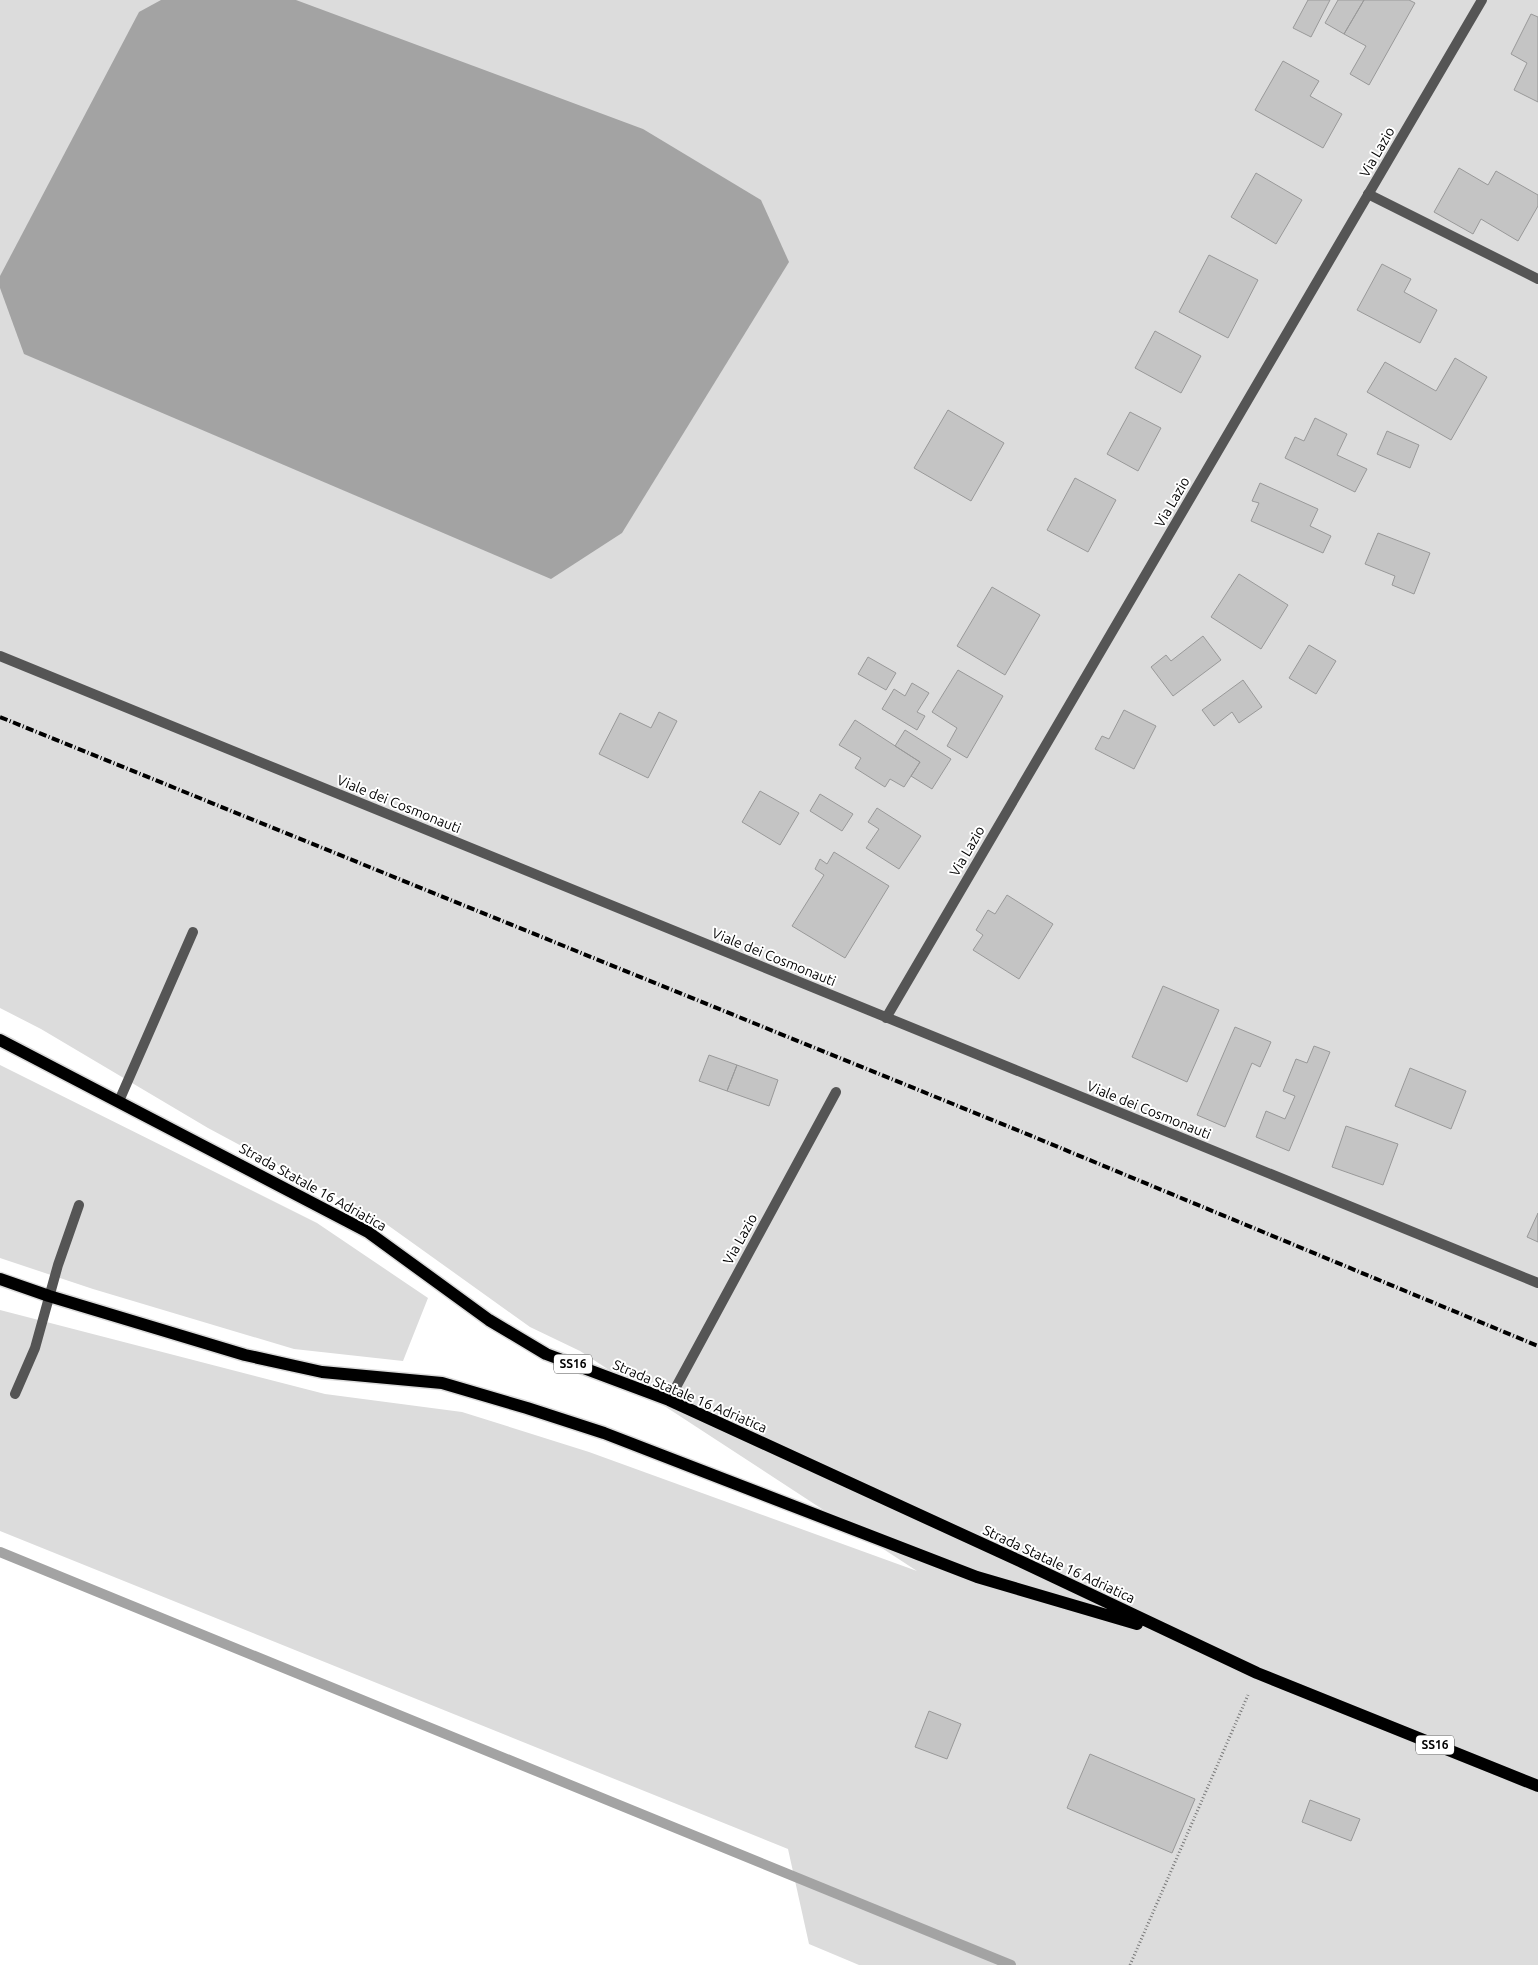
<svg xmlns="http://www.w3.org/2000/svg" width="1538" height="1965" font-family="Ubuntu,sans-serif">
<rect width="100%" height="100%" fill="#fff"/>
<path fill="#dcdcdc" d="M0,0H1538V1965H859L809,1944L788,1849L0,1531V1310L325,1394L462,1412L589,1452L917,1571L580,1351L530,1327L382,1221L208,1128L41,1029L0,1008Z
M0,1065L317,1223L428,1298L403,1361L294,1349L93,1289L0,1258Z"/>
<path fill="#a3a3a3" d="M161,0H296L643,129L761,200L789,262L622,533L551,579L24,354L0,288V276L139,12Z"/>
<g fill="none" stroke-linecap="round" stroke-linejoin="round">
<path stroke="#a3a3a3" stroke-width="10" d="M0,1552L1011,1965"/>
</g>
<path fill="#c4c4c4" stroke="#999" d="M1308,0H1330L1311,37L1293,28Z
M1338,0H1364L1344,34L1325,23Z
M1364,0H1409L1415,3L1369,85L1350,74L1366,46L1344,34Z
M1531,14L1538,17V102L1514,90L1527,63L1511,54Z
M1283,61L1319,81L1310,96L1342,114L1323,148L1255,110Z
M1459,168L1488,185L1496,171L1538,195V206L1518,241L1481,219L1473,234L1434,212Z
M1256,173L1302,200L1276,244L1231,217Z
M1209,255L1258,280L1228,338L1179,312Z
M1382,264L1411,279L1404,292L1437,310L1420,343L1357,310Z
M1155,331L1201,356L1181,393L1135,368Z
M1455,358L1487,377L1451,440L1367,392L1385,362L1436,391Z
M948,410L1004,443L971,501L914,468Z
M1130,412L1161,428L1138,471L1107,454Z
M1315,418L1347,434L1337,455L1367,469L1355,492L1285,458L1295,437L1304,441Z
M1387,431L1419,445L1410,468L1377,454Z
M1075,478L1116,500L1088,552L1047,530Z
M1260,483L1318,509L1310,526L1331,536L1323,553L1251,521L1259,503L1252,501Z
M1378,533L1430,553L1414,594L1392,585L1395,576L1365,564Z
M1239,574L1288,605L1261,649L1211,617Z
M992,587L1040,615L1005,675L957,646Z
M1203,636L1221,660L1173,696L1151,667L1166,655L1171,661Z
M1309,645L1336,661L1316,694L1289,678Z
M868,657L896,673L886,690L858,674Z
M958,670L1003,696L967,758L947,746L957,728L932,712Z
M1243,680L1262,707L1239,723L1232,712L1214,726L1202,710Z
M912,683L929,693L917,712L925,716L917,730L882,709L894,689L905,696Z
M1124,710L1156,726L1134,769L1095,749L1102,736L1109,739Z
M659,712L677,721L648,778L599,754L620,713L651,728Z
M855,720L920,762L904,787L890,779L885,787L855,768L861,758L839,745Z
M905,730L951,759L932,789L911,776L920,762L895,746Z
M760,791L799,813L780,845L742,822Z
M820,794L853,814L842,831L810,811Z
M877,808L921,836L899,869L866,848L879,829L868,822Z
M834,852L889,886L845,958L792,926L824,875L815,869L820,859L827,864Z
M1007,895L1053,924L1019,979L973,950L983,935L976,930L988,910L995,914Z
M1163,986L1219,1010L1187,1082L1132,1057Z
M1235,1027L1271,1042L1260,1067L1252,1063L1225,1127L1197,1115Z
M1314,1046L1330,1052L1289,1151L1256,1137L1266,1111L1285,1119L1295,1096L1283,1091L1296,1059L1307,1063Z
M709,1055L737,1065L727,1091L699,1081Z
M737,1065L778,1080L769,1106L727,1091Z
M1410,1068L1466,1091L1451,1129L1395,1106Z
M1346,1126L1398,1144L1383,1185L1332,1167Z
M1538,1213V1242L1527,1237Z
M929,1711L961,1724L947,1759L915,1747Z
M1090,1754L1195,1799L1172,1853L1067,1808Z
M1310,1800L1360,1819L1351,1841L1302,1822Z"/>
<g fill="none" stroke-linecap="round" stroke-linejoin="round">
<g stroke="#dbdbdb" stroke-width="15">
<path id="primary" d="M0,1040L368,1232L489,1320L546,1354L669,1400L1022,1562L1257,1673L1538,1786
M0,1279L49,1296L245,1355L322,1372L442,1383L527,1408L604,1433L977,1577L1137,1624"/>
</g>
<path stroke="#777" stroke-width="3" stroke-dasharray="1 2.5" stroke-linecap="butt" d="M1130,1965L1248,1695"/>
<path stroke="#555" stroke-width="10" d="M1368,194L1538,279
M119,1101L193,932
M15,1394L35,1348L58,1265L79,1205"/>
<path stroke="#555" stroke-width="10" d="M0,656L1538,1283
M886,1018L1482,0
M669,1400L836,1092"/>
<use href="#primary" stroke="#000" stroke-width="12"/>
<path stroke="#000" stroke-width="4" stroke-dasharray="8 2.5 1 2.5" stroke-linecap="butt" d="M0,717L1022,1132L1538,1346"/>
</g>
<g text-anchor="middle" stroke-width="4" stroke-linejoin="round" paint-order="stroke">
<g fill="#fff" stroke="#4c4c4c" stroke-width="1">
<rect x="554" y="1354.5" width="38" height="19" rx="4"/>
<rect x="1416" y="1735.5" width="38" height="19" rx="4"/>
</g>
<g font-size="12" font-weight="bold" fill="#000">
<text x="573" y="1368">SS16</text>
<text x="1435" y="1749">SS16</text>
</g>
<g font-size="14" fill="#000" stroke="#fff">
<text transform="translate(1377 152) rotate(-60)" y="5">Via Lazio</text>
<text transform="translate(1172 502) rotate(-60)" y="5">Via Lazio</text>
<text transform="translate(399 804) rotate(22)" y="5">Viale dei Cosmonauti</text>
<text transform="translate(967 851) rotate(-60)" y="5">Via Lazio</text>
<text transform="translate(774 957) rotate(22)" y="5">Viale dei Cosmonauti</text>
<text transform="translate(1149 1110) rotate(22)" y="5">Viale dei Cosmonauti</text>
<text transform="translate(313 1187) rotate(29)" y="5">Strada Statale 16 Adriatica</text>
<text transform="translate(740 1239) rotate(-61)" y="5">Via Lazio</text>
<text transform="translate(690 1396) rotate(23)" y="5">Strada Statale 16 Adriatica</text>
<text transform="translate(1059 1564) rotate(25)" y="5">Strada Statale 16 Adriatica</text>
</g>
</g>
</svg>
